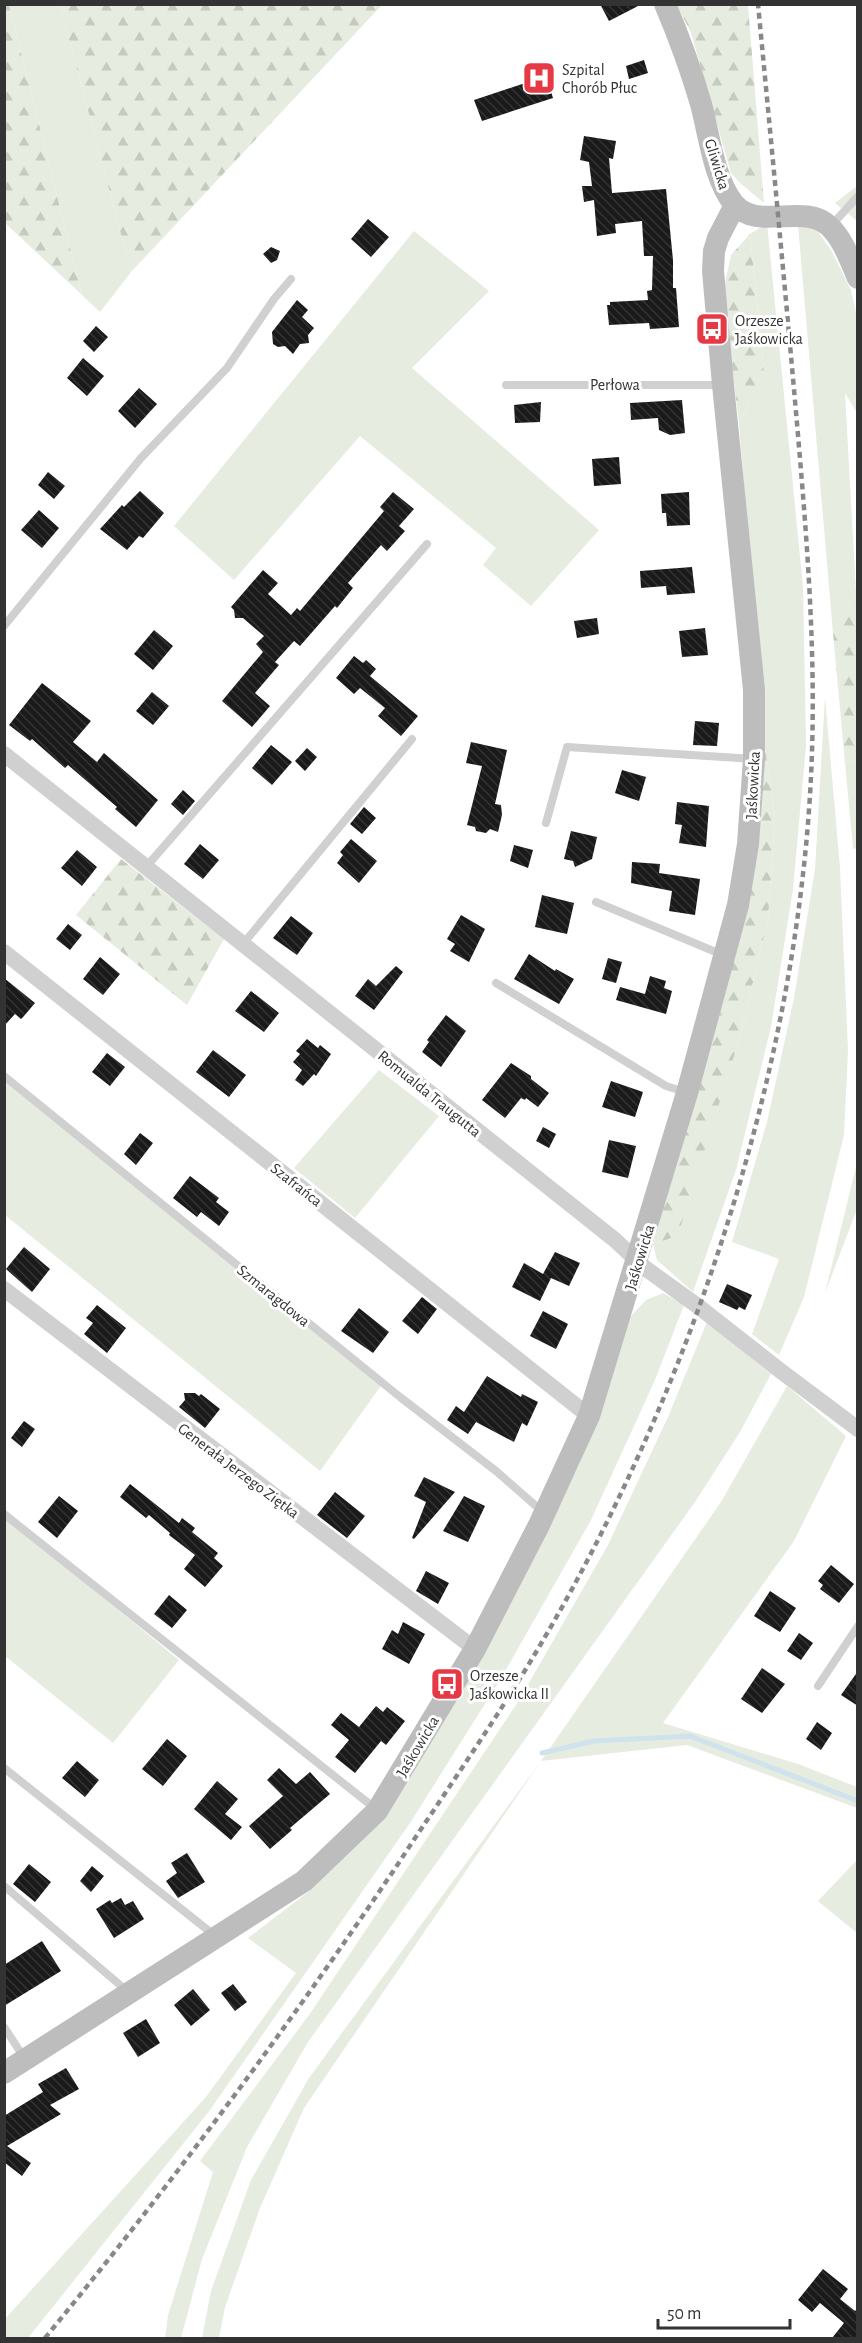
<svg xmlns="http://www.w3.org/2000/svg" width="862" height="2343" font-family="'Alegreya Sans',sans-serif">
<defs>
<pattern id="forest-firs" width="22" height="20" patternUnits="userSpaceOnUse" patternTransform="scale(1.5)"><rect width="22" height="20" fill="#e6ecdf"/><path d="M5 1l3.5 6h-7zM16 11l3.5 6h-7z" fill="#c6cbc0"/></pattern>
<pattern id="building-back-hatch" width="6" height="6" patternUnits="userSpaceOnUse" patternTransform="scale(1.5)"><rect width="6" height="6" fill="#1a1a1a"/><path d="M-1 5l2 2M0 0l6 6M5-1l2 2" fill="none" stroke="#333"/></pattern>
</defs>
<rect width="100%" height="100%" fill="#fff"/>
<path fill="#e6ecdf" d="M9,5H60L131,272L100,312L82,295Z
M857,186V221L835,203Z
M767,223L803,587L806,745L793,889L771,1027L736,1170L693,1292L657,1260L653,1245L678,1234L740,1037L768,919L775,818L764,739L739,423L764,372L750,234Z
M798,225L816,229L831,250L851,290L857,317V413L845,393L856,593L833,633Z
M414,231L489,291L412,368L599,530L531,606L483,565L496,548L360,436L234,580L174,526Z
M825,697L840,868L848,1050L844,1135L804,1297L779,1355L752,1334L779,1259L732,1242L767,1122L794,998L815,869Z
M857,759L858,848L853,849L845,763Z
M379,1070L439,1116L355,1218L294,1168Z
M4,1071L385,1380L320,1471L5,1215Z
M857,1157V1209L825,1293L856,1167Z
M663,1293L684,1305L655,1380L591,1520L500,1680L410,1823L210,2110L28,2338H5L4,2320L206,2097L296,1973L248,1938L308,1892L383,1816L481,1657L580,1463L628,1319L646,1300Z
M707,1322L771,1374L740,1432L695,1502L308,2042L247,2147L202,2259L181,2338H165L168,2315L213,2172L200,2161L309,2015L518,1702L608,1545L668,1417Z
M787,1386L846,1436L794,1541L663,1723L798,1764L857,1787V1808L687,1745L541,1761L304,2108L260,2208L225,2307L219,2338H202L211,2291L251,2180L309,2078L541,1761L721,1502Z
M4,1516L179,1660L113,1743L5,1656Z
M857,1860V1933L818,1901Z"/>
<path fill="url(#forest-firs)" d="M4,5H9L82,295L5,223Z
M60,5V4L382,5L131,272Z
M677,5H748L764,203L740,183L731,173L691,33Z
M750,234L764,372L739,423L723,293L731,255Z
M856,593L857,759L845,763L833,633Z
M764,739L775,818L768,919L740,1037L678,1235L653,1245L669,1183Z
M121,859L224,939L187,1005L76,915Z"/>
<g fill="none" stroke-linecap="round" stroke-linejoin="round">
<path stroke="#cfe2ee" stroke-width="5" d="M542,1753L594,1741L690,1736L858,1801"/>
</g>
<path fill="url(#building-back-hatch)" d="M600,4H642L609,21Z
M644,60L648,73L629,79L626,66Z
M546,76L553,98L482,121L474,100Z
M584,136L616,141L613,159L609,158L612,193L666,189L673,260V288H676L679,327L650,329L649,323L609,325L607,305H610V302L648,300L647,291L652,290L653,256H644L642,221L615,224L616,233L597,236L594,200L584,202L582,186H592L589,162L580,160Z
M368,219L389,237L371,257L351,239Z
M271,247L280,251L277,260L271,263L263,254Z
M297,300L308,310L302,317L314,328L308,335L309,343L300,344L293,354L285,346L278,347L273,344L272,332Z
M96,326L108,337L94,352L83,341Z
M83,358L104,376L87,396L67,378Z
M139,388L157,404L135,428L118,411Z
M682,400L685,433L670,435L659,430L658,418L631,420L630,403Z
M541,402L540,422L515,423L514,405Z
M619,457L621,484L594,486L592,459Z
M48,472L65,486L54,499L38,485Z
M140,491L164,513L143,538L139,536L127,550L100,529L122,505L124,507Z
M393,492L414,509L399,526L405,531L387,551L381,545L348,583L353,588L337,608L335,606L300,646L294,641L275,662L279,665L255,693L270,706L252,727L222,701L263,652L256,644L264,636L243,618H235L234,610L231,607L263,570L278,583L268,594L291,615L297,608L300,611L384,511L380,507Z
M689,492L690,525L667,526L666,513H662L661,494Z
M39,510L59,528L42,548L21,530Z
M692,567L695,593L667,595L666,586L641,588L640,571Z
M597,618L599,634L577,638L574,621Z
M705,628L708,655L682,657L679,631Z
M154,630L173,646L153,670L134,654Z
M354,656L363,663L366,660L376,669L370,676L418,716L401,736L378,716L385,708L360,688L354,694L336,678Z
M42,683L91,721L73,742L97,762L104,753L158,800L136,827L115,809L117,807L68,765L65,768L32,739L30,741L9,725Z
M152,692L169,706L153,725L136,711Z
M695,721L719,723L717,746L693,745Z
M471,742L507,750L495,804L501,805L502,815L498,832L490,829L486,833L476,831L475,827L467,825L482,766L466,763Z
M271,745L292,762L272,785L252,768Z
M307,748L317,757L305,771L295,761Z
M622,770L646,777L639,801L615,793Z
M183,790L195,801L183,815L171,804Z
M677,802L709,806L706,847L679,843L682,825L675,824Z
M364,807L376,818L362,834L350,824Z
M571,831L597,837L592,859L575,867L573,861L564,859Z
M351,839L377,861L359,883L337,863L343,855L340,852Z
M200,844L219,860L203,879L184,864Z
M514,845L533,850L528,868L510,861Z
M77,850L97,867L82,886L61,868Z
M632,862L660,864L659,873L700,879L695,915L669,911L672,891L631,883Z
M542,895L574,903L567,934L535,927Z
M461,915L485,929L469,962L450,951L455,944L447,939Z
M291,916L313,933L297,955L273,938Z
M68,924L82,935L70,950L56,939Z
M529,954L555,971L556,969L574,979L559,1004L514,979Z
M100,957L120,974L103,995L83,979Z
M608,958L622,962L616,983L602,979Z
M396,966L403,972L374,1010L355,996L368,979L376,986Z
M650,976L666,981L664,988L672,991L666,1014L616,1000L620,987L645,994Z
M4,978L35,1003L24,1016L21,1019L15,1014L4,1026Z
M251,991L279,1013L264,1032L235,1011Z
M446,1015L466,1031L441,1067L422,1052L429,1042L427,1040Z
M307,1039L318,1048L320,1045L331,1054L316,1076L314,1074L303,1086L295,1080L302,1070L293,1062L300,1054L296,1051Z
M213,1050L246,1075L229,1097L196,1072Z
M107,1053L125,1067L110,1086L92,1072Z
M511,1063L531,1076V1079L549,1093L538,1107L526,1098L525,1100L521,1098L505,1118L482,1100Z
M611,1081L643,1092L635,1117L602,1107Z
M543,1127L556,1134L549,1148L536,1141Z
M140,1133L153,1143L136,1165L124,1154Z
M609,1140L636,1146L628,1178L602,1172Z
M190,1176L219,1198L216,1202L229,1212L219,1226L201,1212L197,1217L173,1198Z
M24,1247L50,1269L32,1292L6,1269Z
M555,1252L580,1263L569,1286L551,1278L540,1301L512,1287L524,1263L543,1274Z
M727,1284L752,1295L745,1310L739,1307L737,1310L719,1302Z
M422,1297L437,1309L418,1334L402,1321Z
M97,1305L126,1328L107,1353L84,1334L93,1323L86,1318Z
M359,1308L389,1332L373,1353L341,1331Z
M543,1311L568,1324L556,1349L530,1336Z
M487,1376L521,1397L522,1394L538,1402L527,1426L522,1423L514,1442L476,1422L468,1434L447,1420L456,1406L464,1412Z
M184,1393H195L199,1396L201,1394L220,1409L205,1428L179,1407L185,1400Z
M24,1421L35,1429L22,1447L11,1438Z
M424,1477L455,1492L414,1539L412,1538L426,1502L414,1496Z
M130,1484L179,1523L182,1518L195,1528L192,1532L218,1553L214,1558L223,1566L205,1587L184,1569L195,1555L169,1535L170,1533L149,1515L146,1518L120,1497Z
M335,1492L365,1516L347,1538L317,1515Z
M59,1496L78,1511L57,1538L38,1522Z
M464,1496L485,1506L468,1542L443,1531Z
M831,1565L854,1584L839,1603L820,1589L823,1585L818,1581Z
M426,1571L449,1583L438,1604L416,1591Z
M770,1591L796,1608L780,1632L754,1616Z
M169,1595L187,1610L172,1628L154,1614Z
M403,1622L425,1634L409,1664L382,1649L392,1630L398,1634Z
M799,1633L813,1643L801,1660L787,1651Z
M762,1668L785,1684L762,1713L741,1699Z
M858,1671V1706L841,1695Z
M376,1706L383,1712L387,1707L405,1721L386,1745L381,1741L355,1773L335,1757L349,1740L331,1725L341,1713L359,1727Z
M817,1722L832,1733L821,1750L806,1739Z
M167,1739L187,1756L163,1786L142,1769Z
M77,1761L99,1780L85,1797L62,1778Z
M279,1768L296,1784L310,1772L330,1794L290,1828L292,1830L270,1849L249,1826L283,1796L267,1780Z
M217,1781L238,1799L225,1814L242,1827L231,1840L194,1809Z
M187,1853L205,1882L178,1898L166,1881L177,1873L171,1863Z
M29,1864L51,1882L35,1902L13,1884Z
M92,1866L104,1876L91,1892L80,1881Z
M121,1898L125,1905L133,1901L144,1919L114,1938L96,1909L110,1900L112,1903Z
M42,1941L61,1971L4,2006V1965Z
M233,1984L247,2002L235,2011L221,1993Z
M193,1989L210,2010L191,2026L174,2005Z
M146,2019L160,2043L138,2057L123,2033Z
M66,2068L79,2089L50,2105L61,2114L7,2146L31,2163L22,2176L4,2162V2116L43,2092L38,2084Z
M823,2269L848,2289L840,2299L855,2311L858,2308V2338H832L844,2323L820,2303L812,2312L798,2300Z"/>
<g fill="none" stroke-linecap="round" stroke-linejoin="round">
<path stroke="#d0d0d0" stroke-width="8" d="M830,227L858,196
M506,385H722
M4,626L141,458L227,368L274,299L291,279
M546,823L567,747L754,759
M146,867L427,544
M596,902L723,955
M243,944L412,739
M496,983L666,1086L685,1092
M4,1076L400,1397L496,1471L544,1513
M4,1514L377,1810
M818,1686L858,1626
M4,1768L214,1935
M4,1886L127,1991
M4,2027L25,2059"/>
<path stroke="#d0d0d0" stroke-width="16" d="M4,754L615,1240L645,1268L699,1307L782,1372L858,1429
M4,952L589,1416
M4,1289L475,1649"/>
<path stroke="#bdbdbd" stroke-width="22" d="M665,4C679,37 691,70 701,104C709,134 714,180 734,204C758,232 803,202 829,226C843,239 850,260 858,278
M4,2073L304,1881L377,1811L475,1649L539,1525L589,1416L687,1093L738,905L748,844L754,759V690L723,385L713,271L714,251L718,238L735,205"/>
<path stroke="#888" stroke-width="4.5" stroke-dasharray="6 4.5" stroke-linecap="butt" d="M45,2338C169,2187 286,2030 396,1867C445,1792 497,1719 542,1642C689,1392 792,1084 810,795C818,667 807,539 796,412C784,276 771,140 758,4"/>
</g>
<defs>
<g id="hospital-square" transform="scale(1.725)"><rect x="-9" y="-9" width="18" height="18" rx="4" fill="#e63946" stroke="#fff"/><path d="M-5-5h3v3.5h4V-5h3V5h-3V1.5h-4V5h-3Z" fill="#fff"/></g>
<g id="bus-square" transform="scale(1.725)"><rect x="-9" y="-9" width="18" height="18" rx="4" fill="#e63946" stroke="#fff"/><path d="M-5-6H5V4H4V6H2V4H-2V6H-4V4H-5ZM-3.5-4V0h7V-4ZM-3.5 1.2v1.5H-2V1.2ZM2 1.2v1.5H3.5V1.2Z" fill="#fff"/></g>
</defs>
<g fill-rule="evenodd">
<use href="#hospital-square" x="539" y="78"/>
<use href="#bus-square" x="712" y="329"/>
<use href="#bus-square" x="447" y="1684"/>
</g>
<g text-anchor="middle" stroke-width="6" stroke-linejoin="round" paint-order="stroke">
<g font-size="16" fill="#333" stroke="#fff" text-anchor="start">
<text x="562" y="75">Szpital<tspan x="562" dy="18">Chorób Płuc</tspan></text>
<text x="735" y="326">Orzesze<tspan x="735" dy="18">Jaśkowicka</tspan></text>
<text x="470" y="1681">Orzesze<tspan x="470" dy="18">Jaśkowicka II</tspan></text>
</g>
<g font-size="16" fill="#333" stroke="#fff">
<text transform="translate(718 164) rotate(73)" y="6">Gliwicka</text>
<text x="615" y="390">Perłowa</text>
<text transform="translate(752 785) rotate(-87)" y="6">Jaśkowicka</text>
<text transform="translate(430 1093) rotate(39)" y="6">Romualda Traugutta</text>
<text transform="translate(297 1184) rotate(38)" y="6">Szafrańca</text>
<text transform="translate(639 1257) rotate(-73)" y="6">Jaśkowicka</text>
<text transform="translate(274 1295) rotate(39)" y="6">Szmaragdowa</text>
<text transform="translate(239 1470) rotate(37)" y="6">Generała Jerzego Ziętka</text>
<text transform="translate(417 1746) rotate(-59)" y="6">Jaśkowicka</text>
</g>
</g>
<rect width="862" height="2343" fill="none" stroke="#333333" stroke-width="12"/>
<path d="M658 2319v9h132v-9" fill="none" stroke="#333333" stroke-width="3"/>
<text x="667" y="2319" font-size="18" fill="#333333" stroke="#ffffff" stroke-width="4.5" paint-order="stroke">50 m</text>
</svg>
